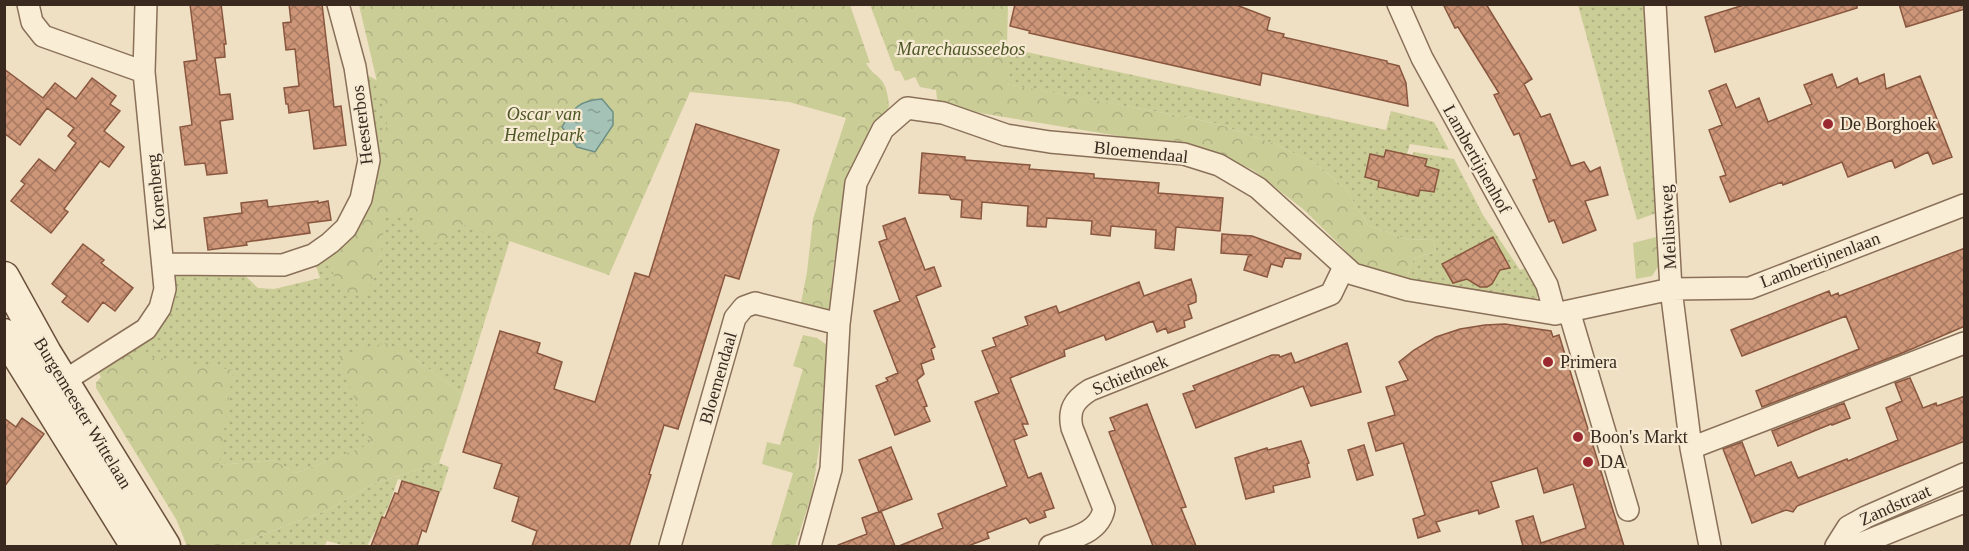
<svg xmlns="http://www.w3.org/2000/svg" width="1969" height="551" font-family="'Times New Roman',serif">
<defs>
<pattern id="grass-dots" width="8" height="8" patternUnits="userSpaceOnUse" patternTransform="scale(1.5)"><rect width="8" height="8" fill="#cbcd97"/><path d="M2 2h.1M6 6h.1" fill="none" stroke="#afb082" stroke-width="1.8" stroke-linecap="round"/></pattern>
<pattern id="forest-crowns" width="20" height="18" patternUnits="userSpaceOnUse" patternTransform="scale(1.5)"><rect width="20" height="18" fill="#cbcd97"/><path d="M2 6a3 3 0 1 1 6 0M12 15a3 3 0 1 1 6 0" fill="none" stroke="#afb082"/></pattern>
<pattern id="water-ripples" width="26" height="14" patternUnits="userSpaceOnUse" patternTransform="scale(1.5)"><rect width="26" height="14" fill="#a5c2b7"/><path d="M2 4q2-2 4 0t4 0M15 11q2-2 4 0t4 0" fill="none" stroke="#879e94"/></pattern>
<pattern id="building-cross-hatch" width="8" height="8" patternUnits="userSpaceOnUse" patternTransform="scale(1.5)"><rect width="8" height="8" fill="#ce9678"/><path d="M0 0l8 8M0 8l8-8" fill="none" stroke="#a87a62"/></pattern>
</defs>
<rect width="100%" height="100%" fill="#efdfc3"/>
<path fill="url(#grass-dots)" d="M1578,5H1645L1659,212L1637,220Z
M990,44L1386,130L1391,111L1434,122L1449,150L1410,144L1407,154L1412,155L1414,152L1454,159L1483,215L1520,270L1528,267C1533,277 1544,291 1535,301L1407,282C1411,257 1412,258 1436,252L1433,239L1409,240L1368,225L1345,188L1316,164L1275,144L1218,124L1191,118L967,77Z
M362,75L369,76L396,91L423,149L373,153Z
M469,215L514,227L462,394L409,354L340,356L372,444L296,473L273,460L219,465L128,353L169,310L175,282V270L240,271L258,288L274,289L320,278L314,260L327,254L379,270L384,218H414Z
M439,463L449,467L441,492L398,479L389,505L367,546H346L327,541L324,546H232L328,510L373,484Z"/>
<path fill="url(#forest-crowns)" d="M359,5H850L870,63H866C872,74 876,73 882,81C887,88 888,97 889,106L842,215L833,269L829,322L799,313L807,272L813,219L846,118L789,102L690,92L609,275L460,224L446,239L432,244L418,236L414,218H385L379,270L364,295L348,293L338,288L327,254L376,164L387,124Z
M870,5H1008L1006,84L1191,118L1218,124L1275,144L1316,164L1345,188L1368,225L1409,240L1433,239L1436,252C1412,258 1411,257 1407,282L1353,268L1345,250L1303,209L1253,170L1209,151L938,106L936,90L920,87L915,77L905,81L900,71H895Z
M1660,236L1661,262L1652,276L1636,279L1633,243Z
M803,335L817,338L827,345L824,416L812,494L795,546H771L793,473L762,464L767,442L780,445L803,369L793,366Z
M385,343L409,354L462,394L439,463L373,484L328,510L232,546H187L176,519L96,388V383L101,377L98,372L128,353L233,370L219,465L273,460L296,473L371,444L339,356Z"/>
<path fill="url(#water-ripples)" stroke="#6c9085" stroke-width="1.5" d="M602,99L613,112V125L595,152L577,147L562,127C572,108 581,100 602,99Z"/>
<path fill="url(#building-cross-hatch)" stroke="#89573f" stroke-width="1.5" d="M190,4H221L226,44H224L225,57L215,58L220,95L230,94L233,119L220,121L227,173L207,175L205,163L185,165L180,127L192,125L184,62L197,60Z
M289,4H322L334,107L341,106L346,145L314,149L309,110L289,113L288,104H286L284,88L299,86L295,49L286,50L283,23L291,22Z
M1015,4H1234L1270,18L1267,30L1284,34L1283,37L1387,61V63L1399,66L1406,83L1408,106L1262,73L1260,85L1029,33L1030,31L1010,26Z
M1443,4H1486L1532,79L1524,84L1541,117L1550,114L1571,166L1584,162L1590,172L1600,167L1608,195L1585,201L1596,230L1563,243L1554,220L1549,222L1544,209L1533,180L1537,179L1519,133L1514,135L1494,95L1499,93L1458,27L1455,28Z
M1747,4H1857V8L1715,52L1705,17Z
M1899,4H1965V9L1906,27Z
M4,69L43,98L55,83L76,99L92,78L116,96L110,104L120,111L104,131L124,147L109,167L100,161L64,209L68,212L51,233L11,201L25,184L21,181L39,159L55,171L76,143L68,136L74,128L47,108L20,145L4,133Z
M1832,74L1837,88L1857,78L1859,84L1884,74L1886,89L1920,76L1952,157L1933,164L1928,152L1895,168L1892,160L1848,177L1842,162L1783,185L1782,182L1730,202L1720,177L1726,175L1709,130L1722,125L1709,91L1726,84L1736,108L1759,98L1768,122L1812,104L1804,85Z
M696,124L779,150L739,279L725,275L678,429L664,425L649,474L651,475L629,546H532L537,531L512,521L519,497L494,488L502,464L463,452L500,331L540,343L537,353L562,362L554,389L595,402L635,273L649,277Z
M1386,150L1427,159L1425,166L1439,170L1434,192L1420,190L1418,196L1378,187L1379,181L1365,177L1370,154L1384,157Z
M922,153L965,157V160L1030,165L1029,169L1094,174V178L1159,183L1158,193L1223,198L1220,231L1176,227L1174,250L1155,248L1156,230L1111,226L1110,236L1091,234L1092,221L1047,218L1046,227L1027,226L1028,206L982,202L981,219L961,217L962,200L951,199L949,195L919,193Z
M267,200L268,207L318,201V203L328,201L331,220L308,223L310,233L246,242L247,245L208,250L204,218L242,213L241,203Z
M905,218L925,270L934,267L941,286L916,296L935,347L931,349L934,359L921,364L924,374L917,380L927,406L924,407L930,421L895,435L876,386L888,381L886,378L898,373L874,311L900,301L879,242L887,239L883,226Z
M1222,234L1252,236L1301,254L1300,259L1285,258L1282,267L1271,264L1267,277L1244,270L1248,257L1251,255L1221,253Z
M1493,237L1510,268L1500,270L1492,284L1487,287H1480L1467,279L1453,283L1442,264Z
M83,244L104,260L101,263L133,288L115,311L103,302L88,322L62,302L67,296L52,284Z
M1965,248V326L1900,354L1762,407L1756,391L1859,349L1846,316L1742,356L1731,330L1829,291L1831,296L1838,293L1839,296Z
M1191,279L1196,295V302L1188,305L1192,318L1184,321L1185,327L1168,333L1166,328L1157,332L1153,321L1106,340L1104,335L1064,350L1065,356L1010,378L1028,424H1022L1027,435L1014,440L1028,478L1041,473L1054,508L1044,511L1046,517L1030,523L1026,518L987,533L989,538L968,546H899L943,528L938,514L1007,486L975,402L999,393L982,351L996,346L993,338L1028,325L1025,317L1056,306L1059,313L1139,282L1144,296Z
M1505,324L1551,331L1553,337L1559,335L1624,546H1523L1516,521L1533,516L1541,543L1586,528L1573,484L1544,493L1537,468L1491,482L1499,507L1479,514L1478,510L1436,522L1440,531L1418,538L1413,519L1425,515L1403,443L1376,451L1368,423L1395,415L1386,387L1408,380L1399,362L1414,350L1436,337L1460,329L1485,325Z
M1347,343L1361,392L1311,406L1303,386L1196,428L1183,394L1195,390L1193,386L1272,355H1279L1280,357L1291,353L1295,363Z
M1910,378L1923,408L1936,403L1937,406L1965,396V441L1797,506L1793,512L1786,510L1752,523L1723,449L1742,442L1755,476L1791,462L1798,478L1847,459L1848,461L1898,440L1886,408L1902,401L1895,383Z
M1844,403L1850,418L1832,425L1831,424L1778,446L1772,431Z
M1147,404L1186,507L1181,508L1196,546H1153L1109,432L1115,430L1110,418Z
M4,418L16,427L22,418L44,434L4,487Z
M1301,441L1309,463L1307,464L1310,477L1273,486L1274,492L1246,499L1235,458L1267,448L1268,450Z
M1364,445L1373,475L1357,480L1348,450Z
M891,447L912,499L879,512L859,460Z
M402,481L439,492L426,532L422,530L417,546H371L382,517L385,518L395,493L398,494Z
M881,511L895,546H838V545L867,534L862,518Z"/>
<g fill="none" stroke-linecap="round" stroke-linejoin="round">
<g stroke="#8a7059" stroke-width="24">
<path id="street" d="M28,4L32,22L43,36L144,72
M1398,4L1422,58L1547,285L1555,314
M1655,4L1671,289L1691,448L1710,546
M163,264L283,265L313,255L330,243L346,228L361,199L369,160L355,67L338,4
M1569,311L1628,510
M53,388L146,329L160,308L165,289L144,72L146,4
M1691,448L1964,343
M670,546L735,318L744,307L755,303L839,324
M810,546L831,469L839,324L856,183L883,129L907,108L943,113L1006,135L1050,142L1184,154L1219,165L1258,188L1353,274L1408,290L1555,314L1671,289L1750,288L1964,205
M1050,546C1071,538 1099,534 1104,509L1072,428C1068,410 1074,400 1090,390L1331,294L1344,267
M1836,546L1848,527L1866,517L1964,474
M1855,546L1964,502"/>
</g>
<g stroke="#6b513c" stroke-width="33">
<path id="secondary" d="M4,277L46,353L165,546
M4,334L136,546"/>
</g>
<use href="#street" stroke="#f9edd6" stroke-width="21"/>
<use href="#secondary" stroke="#f9edd6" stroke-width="30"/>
</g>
<g fill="#9a2830" stroke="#f6ead3" stroke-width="2">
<circle cx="1828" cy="124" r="6"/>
<circle cx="1548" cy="362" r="6"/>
<circle cx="1578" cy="437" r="6"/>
<circle cx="1588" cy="462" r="6"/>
</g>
<g text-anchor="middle" stroke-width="4.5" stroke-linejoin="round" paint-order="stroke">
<g font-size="18" font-style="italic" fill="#4d5624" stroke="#f6ead3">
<text x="961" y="55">Marechausseebos</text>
<text x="544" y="120">Oscar van<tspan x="544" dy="21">Hemelpark</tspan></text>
</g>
<g font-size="18" fill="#39291e" stroke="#f6ead3" text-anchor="start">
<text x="1840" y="130">De Borghoek</text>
<text x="1560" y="368">Primera</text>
<text x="1590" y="443">Boon's Markt</text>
<text x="1600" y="468">DA</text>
</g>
<g font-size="18" fill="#39291e" stroke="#f6ead3">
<text transform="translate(362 125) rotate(-97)" y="6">Heesterbos</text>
<text transform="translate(1141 152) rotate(6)" y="6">Bloemendaal</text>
<text transform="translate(1477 159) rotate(61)" y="6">Lambertijnenhof</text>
<text transform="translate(156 192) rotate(-96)" y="6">Korenberg</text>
<text transform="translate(1668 227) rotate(-93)" y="6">Meilustweg</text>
<text transform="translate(1820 260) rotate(-21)" y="6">Lambertijnenlaan</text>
<text transform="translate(1130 375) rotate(-22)" y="6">Schiethoek</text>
<text transform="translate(718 378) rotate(-74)" y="6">Bloemendaal</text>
<text transform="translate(83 413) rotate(59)" y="6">Burgemeester Wittelaan</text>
<text transform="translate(1895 505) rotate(-24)" y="6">Zandstraat</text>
</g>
</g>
<rect width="1969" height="551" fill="none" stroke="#39291e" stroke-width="12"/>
</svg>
